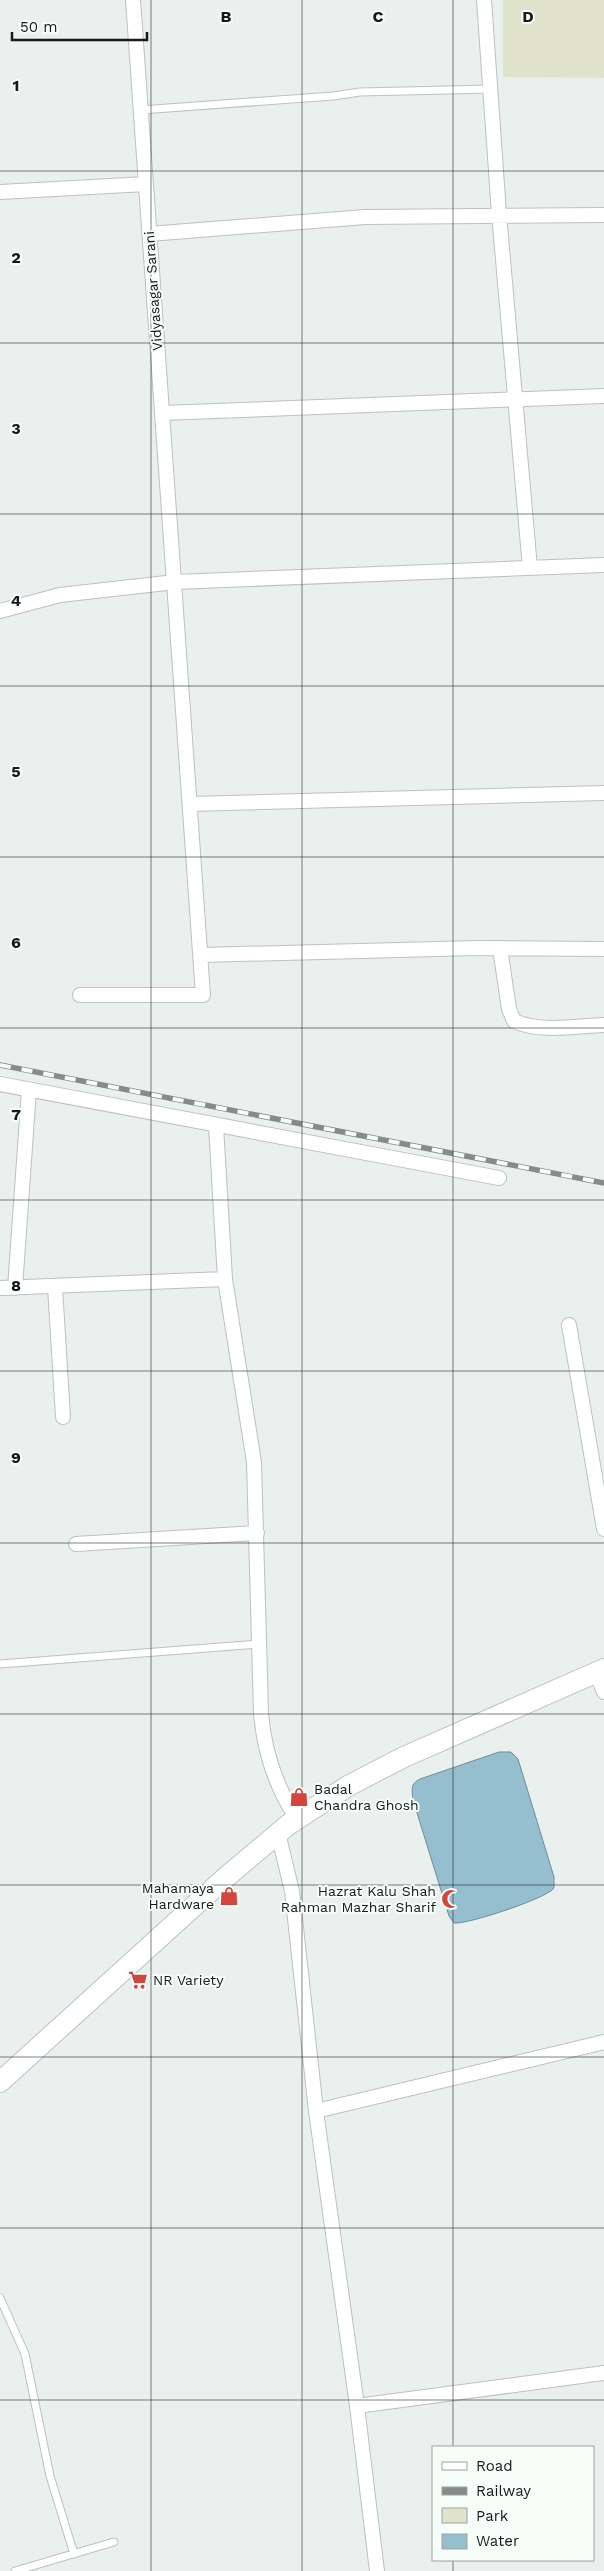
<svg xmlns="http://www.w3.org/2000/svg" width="604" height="2571" font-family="'Work Sans',sans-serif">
<rect width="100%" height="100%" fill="#e9f0ed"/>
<path fill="#e0e3ca" d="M503,0H604V78L503,77Z"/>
<path fill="#95bece" stroke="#708d98" d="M499,1752H511L518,1759L554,1877V1888C548,1898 466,1925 454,1923L449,1916L413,1800C412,1789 410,1784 420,1779Z"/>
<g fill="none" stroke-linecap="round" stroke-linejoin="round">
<g stroke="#bbc2bf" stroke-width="9">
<path id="lane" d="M141,110L333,96L360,92L490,89
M0,1664L260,1644
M0,2298L25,2354L50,2476L74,2554
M15,2571L114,2542"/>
</g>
<g stroke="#bbc2bf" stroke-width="16">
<path id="street" d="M484,0L499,214L530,568
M0,192L146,184
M149,234L365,217L604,215
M162,413L604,396
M0,611L60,595L175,582L604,565
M190,804L604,793
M500,948L509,1009L514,1021C541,1033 576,1026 604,1025
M201,955L476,948L604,949
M80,995H203L133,0
M0,1084L499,1178
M216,1126L225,1279L254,1462L261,1713C264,1751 276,1787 297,1819
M55,1287L63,1417
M0,1288L225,1279
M15,1288L29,1090
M569,1325L604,1529
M76,1544L257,1533
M596,1673L604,1692
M278,1833L292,1891L316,2111L357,2406L377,2571
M316,2111L604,2042
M357,2406L604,2373"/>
</g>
<g stroke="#bbc2bf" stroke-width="22">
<path id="secondary" d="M0,2082L225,1878L288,1825L348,1786L404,1757L604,1669"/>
</g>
<use href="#lane" stroke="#fff" stroke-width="7"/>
<use href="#street" stroke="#fff" stroke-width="14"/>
<use href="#secondary" stroke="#fff" stroke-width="20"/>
<g stroke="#878b89" stroke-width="5.5">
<path id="rail" d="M0,1065L604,1183"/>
</g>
<use href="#rail" stroke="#f6fefa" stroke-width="4" stroke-dasharray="11" stroke-linecap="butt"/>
</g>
<path fill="none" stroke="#181a19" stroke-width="1" stroke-opacity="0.55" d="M151,0V2571M302,0V2571M453,0V2447M0,171H604M0,343H604M0,514H604M0,686H604M0,857H604M0,1028H604M0,1200H604M0,1371H604M0,1543H604M0,1714H604M0,1885H604M0,2057H604M0,2228H604M0,2400H604M453,2560V2571"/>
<defs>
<g id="shop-bare" transform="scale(1.5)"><path d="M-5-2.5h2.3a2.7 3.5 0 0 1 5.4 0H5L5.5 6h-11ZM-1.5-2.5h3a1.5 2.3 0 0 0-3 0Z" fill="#d4453e" stroke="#f6fefa" stroke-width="2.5" paint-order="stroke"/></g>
<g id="mosque-bare" transform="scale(1.5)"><path d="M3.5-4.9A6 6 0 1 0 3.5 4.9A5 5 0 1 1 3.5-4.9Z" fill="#d4453e" stroke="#f6fefa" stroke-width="2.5" paint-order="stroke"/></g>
<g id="supermarket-bare" transform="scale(1.5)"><path d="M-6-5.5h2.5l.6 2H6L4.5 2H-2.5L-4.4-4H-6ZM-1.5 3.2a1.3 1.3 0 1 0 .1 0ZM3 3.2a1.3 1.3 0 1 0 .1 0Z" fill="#d4453e" stroke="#f6fefa" stroke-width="2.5" paint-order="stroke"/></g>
</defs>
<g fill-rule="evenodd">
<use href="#shop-bare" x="299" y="1797"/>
<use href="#shop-bare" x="229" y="1896"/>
<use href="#mosque-bare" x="451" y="1899"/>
<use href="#supermarket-bare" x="138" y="1980"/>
</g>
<g text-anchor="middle" stroke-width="4" stroke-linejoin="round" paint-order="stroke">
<g font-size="14" fill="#181a19" stroke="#f6fefa">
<text transform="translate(153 291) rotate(-94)" y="5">Vidyasagar Sarani</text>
</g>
<g font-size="14" fill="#181a19" stroke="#f6fefa" text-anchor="start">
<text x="314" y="1794">Badal<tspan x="314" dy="16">Chandra Ghosh</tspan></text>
<text x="214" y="1893" text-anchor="end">Mahamaya<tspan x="214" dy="16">Hardware</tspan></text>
<text x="436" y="1896" text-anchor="end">Hazrat Kalu Shah<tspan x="436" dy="16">Rahman Mazhar Sharif</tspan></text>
<text x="153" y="1985">NR Variety</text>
</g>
</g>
<g font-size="16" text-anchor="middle" font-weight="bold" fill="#181a19" stroke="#f6fefa" stroke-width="4" stroke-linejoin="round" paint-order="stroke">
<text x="226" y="22">B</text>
<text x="378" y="22">C</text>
<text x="528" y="22">D</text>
<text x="16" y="91">1</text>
<text x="16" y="263">2</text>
<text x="16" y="434">3</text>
<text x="16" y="606">4</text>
<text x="16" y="777">5</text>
<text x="16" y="948">6</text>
<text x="16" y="1120">7</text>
<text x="16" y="1291">8</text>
<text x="16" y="1463">9</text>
</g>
<rect x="432" y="2446" width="162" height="115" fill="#f6fefa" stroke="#9da3a0"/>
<rect x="442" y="2462" width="25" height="8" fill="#ffffff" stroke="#9da3a0"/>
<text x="476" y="2471" font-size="15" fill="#181a19">Road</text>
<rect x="442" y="2487" width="25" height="8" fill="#878b89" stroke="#9da3a0"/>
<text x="476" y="2496" font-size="15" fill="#181a19">Railway</text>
<rect x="442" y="2508" width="25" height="15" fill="#e0e3ca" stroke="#9da3a0"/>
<text x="476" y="2521" font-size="15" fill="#181a19">Park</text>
<rect x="442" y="2534" width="25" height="15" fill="#95bece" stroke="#9da3a0"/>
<text x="476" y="2546" font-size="15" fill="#181a19">Water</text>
<path d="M12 32v8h135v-8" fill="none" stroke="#181a19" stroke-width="2.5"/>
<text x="20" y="32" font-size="15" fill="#181a19" stroke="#f6fefa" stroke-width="4" paint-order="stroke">50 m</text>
</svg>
